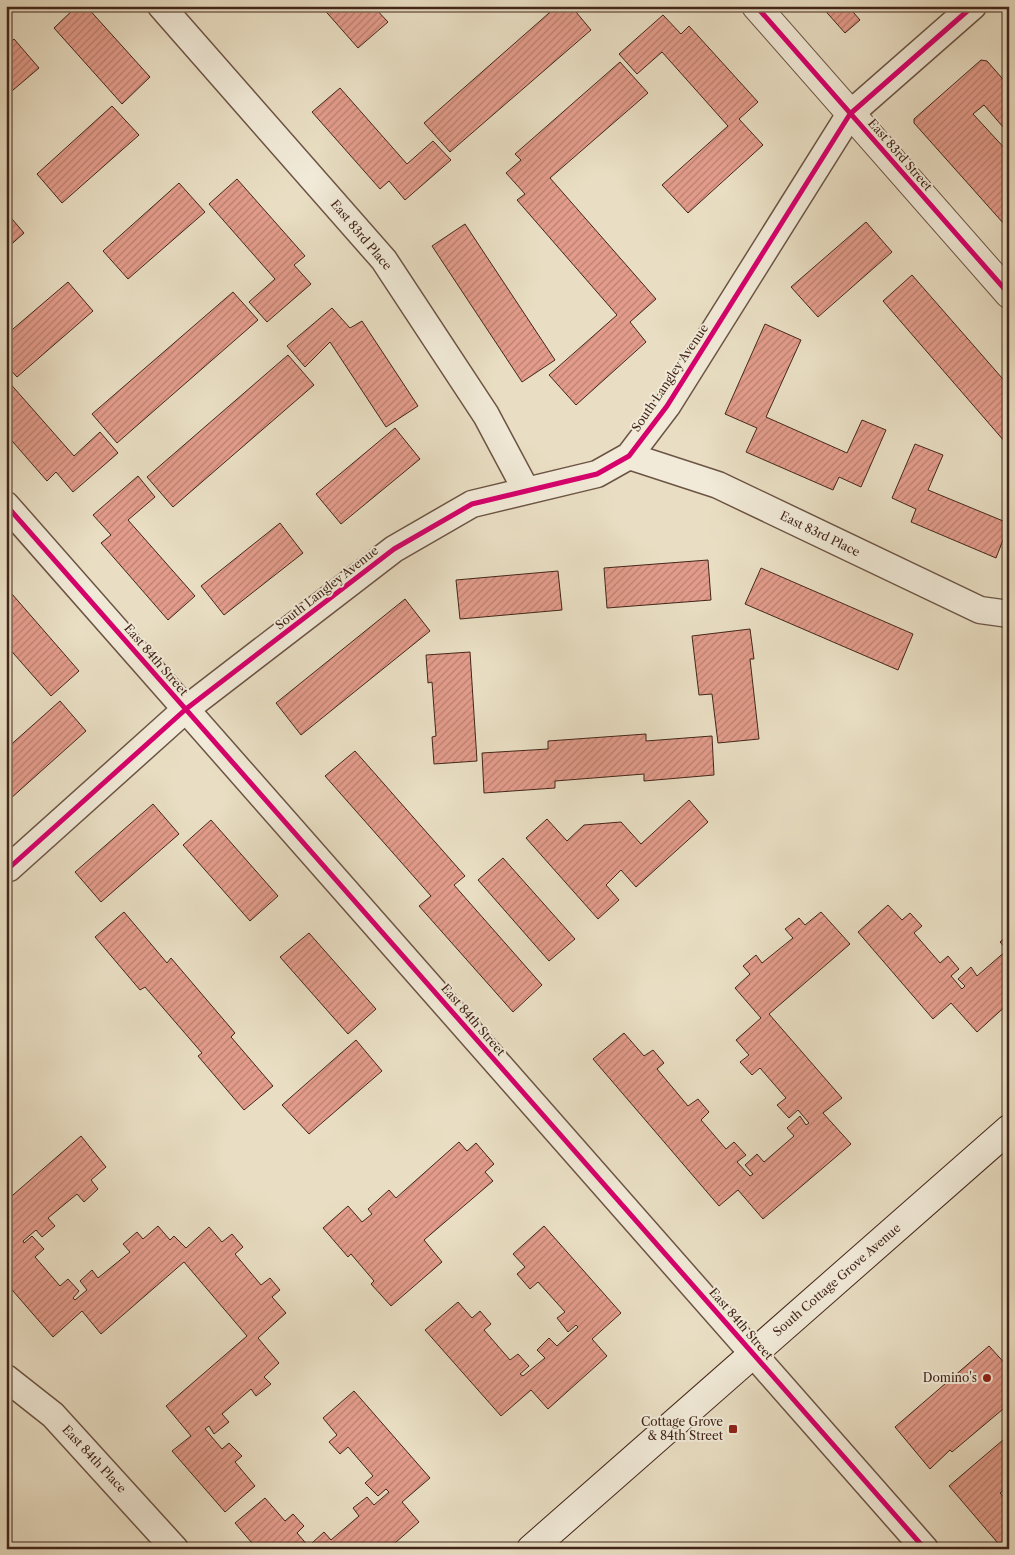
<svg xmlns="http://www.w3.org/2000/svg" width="1015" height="1555" font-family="'Libre Caslon Text',serif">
<defs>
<pattern id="building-hatch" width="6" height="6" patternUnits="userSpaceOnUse" patternTransform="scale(1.25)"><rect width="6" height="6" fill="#e39c8b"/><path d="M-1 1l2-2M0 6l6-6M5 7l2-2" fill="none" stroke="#ba7f71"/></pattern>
</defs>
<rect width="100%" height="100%" fill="#e9dec3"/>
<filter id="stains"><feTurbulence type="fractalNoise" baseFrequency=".004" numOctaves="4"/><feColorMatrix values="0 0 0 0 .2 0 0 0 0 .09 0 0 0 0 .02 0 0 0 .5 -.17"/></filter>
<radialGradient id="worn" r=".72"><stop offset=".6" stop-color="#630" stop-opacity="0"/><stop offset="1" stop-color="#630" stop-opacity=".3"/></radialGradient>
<path fill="url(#building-hatch)" stroke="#43261a" d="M77,6H86L150,77L122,104L54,28Z
M219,6H230L224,12Z
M321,6H373L388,22L358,48Z
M557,6H571L591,30L450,152L424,123Z
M821,6H859L853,12L860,20L845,33Z
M663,15L681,34L689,26L758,102L739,119L763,145L688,213L662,185L728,126L662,52L637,74L619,54Z
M14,39L39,68L6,96V46Z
M981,60L987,61L1009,86V134L984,105L973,114L1009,153V219L1004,224L914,123V119Z
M620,62L648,93L550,178L656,299L630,322L646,342L576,405L549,375L617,315L517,200L525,194L506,173L521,160L515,154Z
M340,88L407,164L433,141L451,160L405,200L389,181L380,189L312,112Z
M112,106L139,135L62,203L37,174Z
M237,179L305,256L294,265L311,284L267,322L249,302L275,279L209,204Z
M179,183L205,212L128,279L103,251Z
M6,212L24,233L6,249Z
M866,222L892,252L818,317L791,287Z
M465,224L555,360L522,382L432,246Z
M912,275L1009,386V439L1005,442L883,301Z
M68,282L93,311L17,377L6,365V335Z
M233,292L258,320L117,443L92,414Z
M332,308L350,328L362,321L418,406L386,427L330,342L305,367L287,346Z
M765,324L801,340L766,417L847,453L862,420L886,430L861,487L839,477L833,490L746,452L757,428L725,414Z
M288,355L314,385L173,507L147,477Z
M7,380L74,456L100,432L118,453L73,492L56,472L47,481L6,434Z
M395,428L420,459L341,524L316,494Z
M915,444L943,455L928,490L1008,523L1009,520V536L1005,535L996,558L911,522L916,509L892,498Z
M138,476L155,497L128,520L195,596L168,620L101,543L111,535L93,515Z
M280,523L303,553L224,615L201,586Z
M708,560L711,600L607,608L604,568Z
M761,568L913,634L898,670L745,604Z
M558,571L562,610L460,619L456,580Z
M12,594L79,671L51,696L6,645V599Z
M405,599L430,631L301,735L276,703Z
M750,629L754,659H750L759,739L718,743L712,694L699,695L692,636Z
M470,652L477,761L434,764L432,737L436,736L432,682L428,683L426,655Z
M60,701L86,731L10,799L6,794V749Z
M646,734V741L712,736L714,775L644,781V774L555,781V788L484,793L482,753L548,749V741Z
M355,751L465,876L454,885L542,985L513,1012L419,906L431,896L325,776Z
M689,800L708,822L636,887L621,870L606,885L619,900L598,919L526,838L547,819L567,841L584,825L621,822L641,844Z
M153,804L179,834L101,902L75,872Z
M211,820L278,896L250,921L183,845Z
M503,858L575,939L549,961L478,880Z
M888,905L902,920L910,913L922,926L914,933L940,963L948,956L959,969L951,976L962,989L965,986L958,979L971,967L977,976L1007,950L1000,942L1009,934V1003L977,1032L951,1003L933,1019L858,932Z
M124,912L167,963L171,958L235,1033L231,1037L273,1086L244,1110L198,1056L202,1053L145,987L140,990L95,937Z
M821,912L850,944L769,1014L842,1098L823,1113L851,1144L763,1219L738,1190L719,1206L593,1059L624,1033L644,1056L653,1050L664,1063L657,1069L688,1106L698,1099L709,1112L701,1120L726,1149L734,1142L746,1155L737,1162L750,1176L753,1174L745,1165L757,1154L764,1162L794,1136L787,1128L800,1116L806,1125L809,1123L798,1110L789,1118L777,1105L786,1098L760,1068L752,1075L740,1062L749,1055L736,1040L761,1018L735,988L750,974L743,966L756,955L762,963L793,938L785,929L799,918L805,925Z
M309,933L376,1009L348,1034L280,957Z
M356,1040L382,1071L309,1134L282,1105Z
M81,1136L106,1167L91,1180L98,1189L84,1202L77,1194L48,1218L55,1226L42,1237L36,1230L23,1241L24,1243L32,1236L44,1249L35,1257L60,1286L68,1279L79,1291L73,1298L75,1300L87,1290L80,1281L92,1270L98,1278L130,1252L123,1244L137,1232L143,1239L158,1226L170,1240L174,1236L186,1248L209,1227L222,1242L232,1234L243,1247L235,1254L261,1285L270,1278L280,1290L272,1297L286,1313L258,1338L279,1363L264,1377L271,1384L256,1396L251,1389L222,1414L229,1422L214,1434L209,1426L205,1429L222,1449L229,1443L242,1456L235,1462L255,1486L225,1512L172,1451L191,1436L166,1406L247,1336L184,1262L101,1334L82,1311L53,1337L6,1283V1232L9,1230L6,1226V1201Z
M459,1142L467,1151L476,1143L494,1164L485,1172L493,1181L424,1240L442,1262L391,1306L371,1284L374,1281L351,1254L348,1257L323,1228L348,1206L362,1222L372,1214L368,1209L389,1190L396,1198Z
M544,1226L621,1313L592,1339L607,1356L548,1409L531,1390L501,1416L425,1330L458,1302L472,1318L480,1311L491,1324L484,1330L510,1360L518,1354L529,1366L520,1374L523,1376L545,1358L537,1350L549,1338L557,1346L578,1327L576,1325L568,1332L557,1318L565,1312L538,1282L530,1289L517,1274L525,1267L513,1254Z
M989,1346L1009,1368V1404L952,1452L950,1450L930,1469L895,1427Z
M354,1391L430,1478L402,1502L419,1522L388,1549H317L312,1543L324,1532L331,1540L359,1516L353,1508L367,1497L374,1505L389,1492L386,1489L378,1496L365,1483L373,1476L348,1447L340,1454L329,1442L337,1435L323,1418Z
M1003,1440L1009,1447V1486L1000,1493L1007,1501L1009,1500V1549H1003L949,1486Z
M265,1498L285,1521L293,1514L304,1526L297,1533L311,1549H257L235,1523Z"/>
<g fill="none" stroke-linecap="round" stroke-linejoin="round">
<g stroke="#6c5444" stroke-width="29">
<path id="minor" d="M161,6L384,260L486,415L526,490
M629,456L718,485L980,610L1009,614
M6,505L925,1549
M9,868L186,709L394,549L472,504L597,474L629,456L667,406L850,114L973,6
M6,1378L53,1415L175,1549"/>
</g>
<g stroke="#6c5444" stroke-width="30">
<path id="tertiary" d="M756,6L1009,294"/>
</g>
<g stroke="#43261a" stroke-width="30">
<path id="secondary" d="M531,1549L1009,1129"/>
</g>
<use href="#minor" stroke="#f1ead8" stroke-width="26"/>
<use href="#tertiary" stroke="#f1ead8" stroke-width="28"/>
<use href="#secondary" stroke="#f1ead8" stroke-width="28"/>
<g stroke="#f1ead8" stroke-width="8">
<path id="cycleway" d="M756,6L1009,294
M6,505L925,1549
M9,868L186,709L394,549L472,504L597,474L629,456L667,406L850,114L973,6"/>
</g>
<use href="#cycleway" stroke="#d6006c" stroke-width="5"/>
</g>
<g fill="#8f2418" stroke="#f1ead8" stroke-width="2">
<circle cx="987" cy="1378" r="5"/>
<rect x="728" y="1424" width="10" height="10" rx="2.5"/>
</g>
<g text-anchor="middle" stroke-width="4" stroke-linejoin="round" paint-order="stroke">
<g font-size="12" fill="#43261a" stroke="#f1ead8">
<text transform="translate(900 155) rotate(49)" y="4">East 83rd Street</text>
<text transform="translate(361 235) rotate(50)" y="4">East 83rd Place</text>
<text transform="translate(670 378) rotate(-56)" y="4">South Langley Avenue</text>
<text transform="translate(820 534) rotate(26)" y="4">East 83rd Place</text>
<text transform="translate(327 588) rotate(-38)" y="4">South Langley Avenue</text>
<text transform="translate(156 660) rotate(49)" y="4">East 84th Street</text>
<text transform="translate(473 1020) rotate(49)" y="4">East 84th Street</text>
<text transform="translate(837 1280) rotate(-41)" y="4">South Cottage Grove Avenue</text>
<text transform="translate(741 1324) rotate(49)" y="4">East 84th Street</text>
<text transform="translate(94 1459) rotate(47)" y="4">East 84th Place</text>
</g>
<g font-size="12" fill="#43261a" stroke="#f1ead8" text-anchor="end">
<text x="977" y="1382">Domino's</text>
<text x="723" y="1426">Cottage Grove<tspan x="723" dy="14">&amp; 84th Street</tspan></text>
</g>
</g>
<rect width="1015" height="1555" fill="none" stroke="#e9dec3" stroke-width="25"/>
<rect x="8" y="8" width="1000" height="1540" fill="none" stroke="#43261a" stroke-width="2.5"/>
<rect x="12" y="12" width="990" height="1530" fill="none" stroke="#43261a"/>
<rect width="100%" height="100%" filter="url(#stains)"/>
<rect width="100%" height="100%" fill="url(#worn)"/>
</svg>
